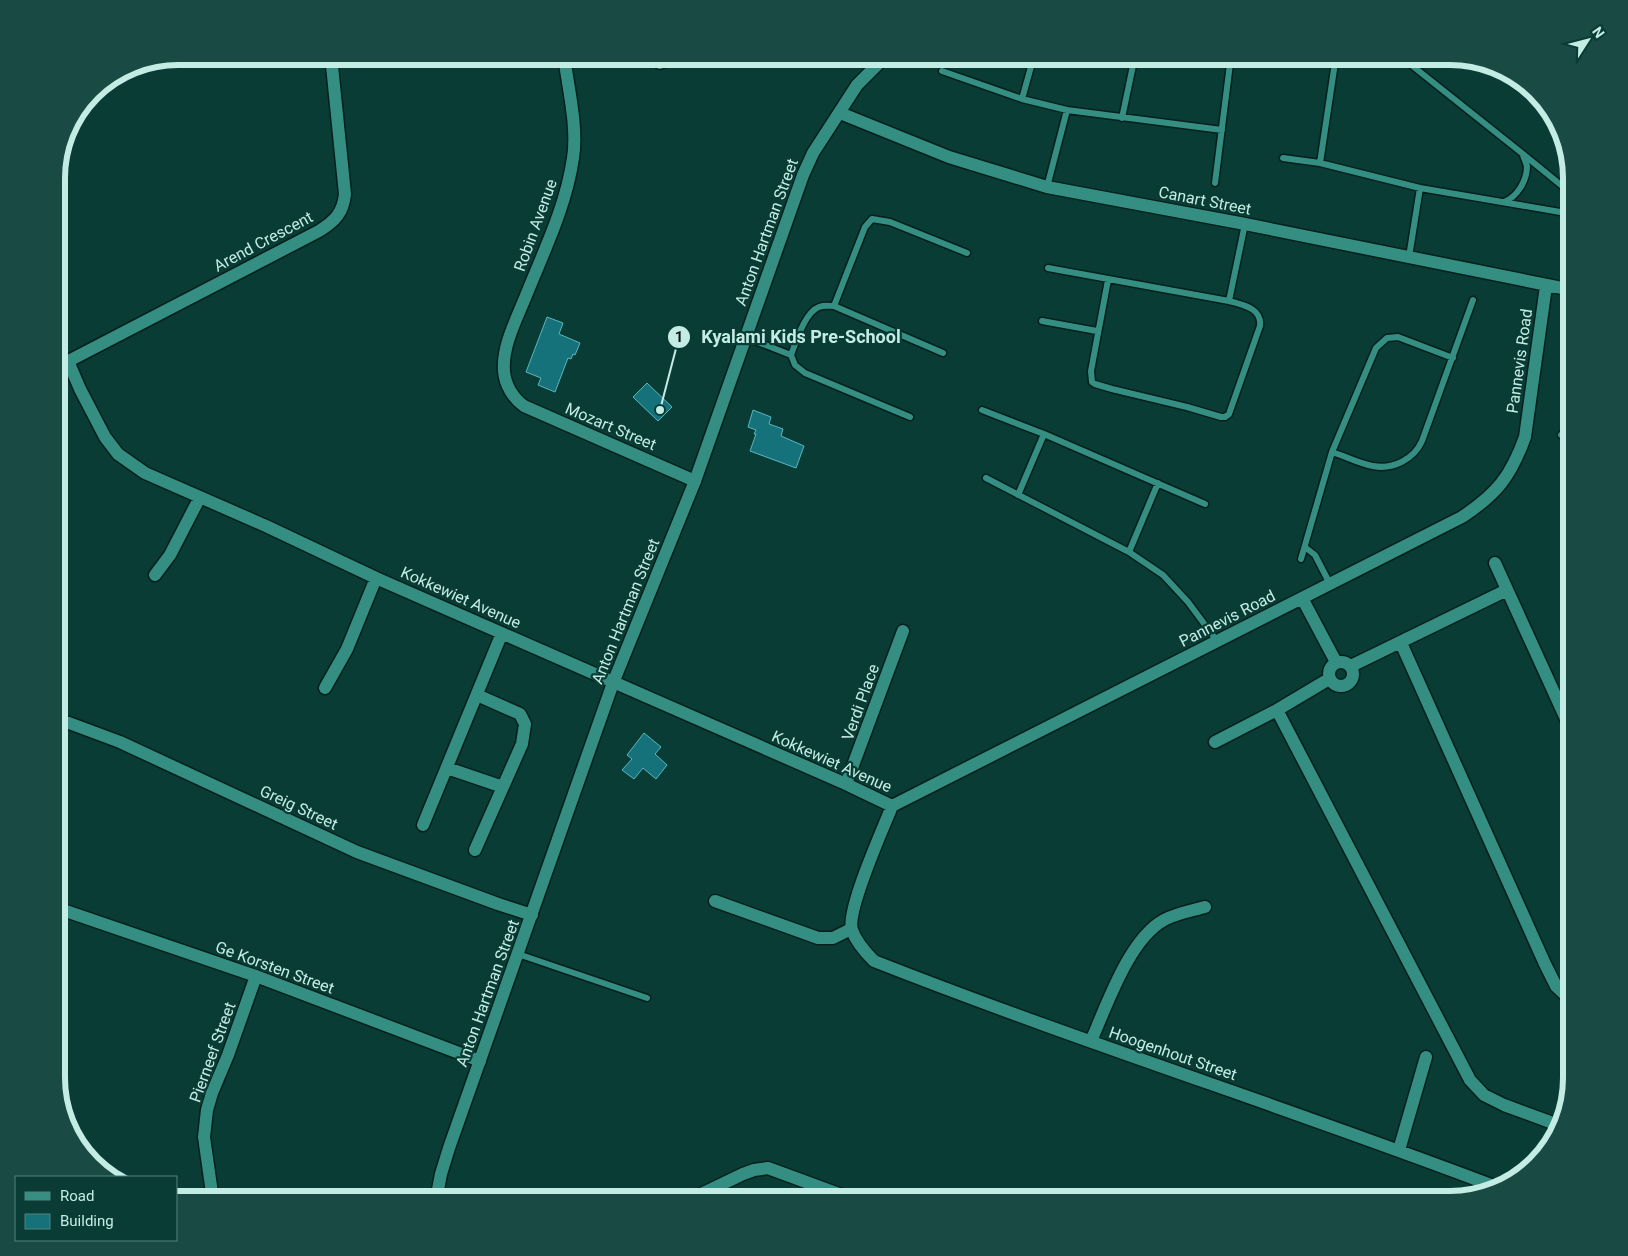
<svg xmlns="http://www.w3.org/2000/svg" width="1628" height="1256" font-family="Roboto,sans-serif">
<rect width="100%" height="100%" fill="#0a3c36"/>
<path fill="#16727a" stroke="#5cb5bd" d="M547,317L563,323L559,334L580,343L575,355L573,354L571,359L568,358L555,392L538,385L541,378L526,372Z
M647,383L672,407L658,421L633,397Z
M753,410L771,417L769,424L783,429L781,436L804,446L796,468L750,451L756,434H754L756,430L748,427Z
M644,733L661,747L655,754L667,765L656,779L643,768L634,779L622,770L632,759L627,755Z"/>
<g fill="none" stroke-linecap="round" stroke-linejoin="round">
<g stroke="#04201c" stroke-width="9">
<path id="service" d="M1400,56L1523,154L1572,194
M942,71L1022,99L1067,110L1222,130
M1022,99L1034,56
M1122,118L1135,56
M1283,158L1320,163L1420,188L1572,214
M1320,163L1336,56
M1215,183L1231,56
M1047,187L1067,110
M1504,202C1517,197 1527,181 1527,166C1526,163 1524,158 1523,155
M1409,257L1420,188
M1048,268L1229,301C1243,305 1262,308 1260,326L1229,414L1225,417H1221L1187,407L1112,389L1095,384L1092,382L1091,371L1108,280
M1229,301L1245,224
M834,306L865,227L872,219L890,222L967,253
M1042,321L1097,331
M745,337L791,355
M982,410L1044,434L1205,504
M910,417L805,373L795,365L791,355C796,342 805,312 819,307C824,305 829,306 834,306L943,353
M1561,435L1572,425
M1332,452C1345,456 1360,464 1373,466C1393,470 1414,459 1422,441L1473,300
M986,478L1129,552L1163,575L1188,602L1217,641
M1018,495L1044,434
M1306,548L1315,555L1330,584
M1129,552L1158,483
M1301,559L1332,452L1376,348L1387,338L1398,337L1453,358
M518,954L647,998"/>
</g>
<g stroke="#04201c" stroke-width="15">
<path id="minor" d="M564,56C568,88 578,127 573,158C566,207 543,253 525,298C516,320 502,347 504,371C505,385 513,398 524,406L695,481
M660,63L674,56
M840,113L949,157L1047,187L1245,224L1572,290
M68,361L80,389L105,437L118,454L145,473L266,526L376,578L846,784L892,806
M57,367L319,231C335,221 343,213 345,194L331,56
M1495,563L1572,732
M155,575L170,555L200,497
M1302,598L1336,662
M1401,643L1545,964L1556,986L1572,1001
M1329 674a12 12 0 1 1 24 0a12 12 0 1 1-24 0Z
M1351,666L1507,590
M325,688L347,649L376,578
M1277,710L1470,1080L1484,1095L1504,1105L1561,1126
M1215,742L1277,710L1329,679
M447,768L503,787
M846,784L903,631
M423,825L502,633
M475,850L522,744L525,724L520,714L477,695
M715,901L818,938H833L851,929
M57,908L256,976L480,1061
M1091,1041C1107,1005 1129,939 1164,920C1177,913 1191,911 1205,907
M1399,1150L1426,1057
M1499,1188C1292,1109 1080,1042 874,961C865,952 856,942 852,930C846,910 883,829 892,806L1462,517C1497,494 1511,476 1525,437L1546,286
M213,1200L204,1137L207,1110L212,1093L228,1055L256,976
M689,1200L743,1174L754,1170L768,1168L855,1200"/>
</g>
<g stroke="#04201c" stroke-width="15">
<path id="tertiary" d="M57,720L69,723L120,742L357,852L498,904L532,915
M436,1200L441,1174L449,1148L613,683L695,481L803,175L813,153L857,85L886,56"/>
</g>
<use href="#service" stroke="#358e82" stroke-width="6"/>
<use href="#minor" stroke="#358e82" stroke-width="12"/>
<use href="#tertiary" stroke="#358e82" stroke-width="12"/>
</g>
<g text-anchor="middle" stroke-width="4.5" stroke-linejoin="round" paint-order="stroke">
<g font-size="16" fill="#c3ece4" stroke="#0a3c36">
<text transform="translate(1205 200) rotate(11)" y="6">Canart Street</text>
<text transform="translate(535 225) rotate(-70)" y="6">Robin Avenue</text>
<text transform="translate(766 232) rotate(-70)" y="6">Anton Hartman Street</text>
<text transform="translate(263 241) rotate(-28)" y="6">Arend Crescent</text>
<text transform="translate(1519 361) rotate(-82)" y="6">Pannevis Road</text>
<text transform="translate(611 426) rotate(23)" y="6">Mozart Street</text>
<text transform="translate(461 597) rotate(24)" y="6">Kokkewiet Avenue</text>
<text transform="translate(625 611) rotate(-68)" y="6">Anton Hartman Street</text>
<text transform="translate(1227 618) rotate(-27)" y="6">Pannevis Road</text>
<text transform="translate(860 702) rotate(-70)" y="6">Verdi Place</text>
<text transform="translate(832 761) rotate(24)" y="6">Kokkewiet Avenue</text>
<text transform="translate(299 807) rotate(25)" y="6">Greig Street</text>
<text transform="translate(275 967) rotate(20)" y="6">Ge Korsten Street</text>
<text transform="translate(487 993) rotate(-70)" y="6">Anton Hartman Street</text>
<text transform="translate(212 1052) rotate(-70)" y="6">Pierneef Street</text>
<text transform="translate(1173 1053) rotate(19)" y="6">Hoogenhout Street</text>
</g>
</g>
<path d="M0 0H1628V1256H0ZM178 65H1450A113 113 0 0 1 1563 178V1078A113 113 0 0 1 1450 1191H178A113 113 0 0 1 65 1078V178A113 113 0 0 1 178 65Z" fill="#194a44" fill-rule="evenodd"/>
<path fill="none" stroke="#c3ece4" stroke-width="6" d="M178 65H1450A113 113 0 0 1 1563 178V1078A113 113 0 0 1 1450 1191H178A113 113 0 0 1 65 1078V178A113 113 0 0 1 178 65Z"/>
<path fill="none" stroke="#c3ece4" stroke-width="2" d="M660 410L679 337"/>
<g fill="#c3ece4" stroke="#0a3c36" stroke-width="2">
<circle cx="660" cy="410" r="5"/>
<circle cx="679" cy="337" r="12"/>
</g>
<g font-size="15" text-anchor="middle" font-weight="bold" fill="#111">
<text x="679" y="342">1</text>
</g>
<g font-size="18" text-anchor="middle" font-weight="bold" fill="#c3ece4" stroke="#0a3c36" stroke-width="4.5" stroke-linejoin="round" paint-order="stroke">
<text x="801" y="343">Kyalami Kids Pre-School</text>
</g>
<rect x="15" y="1176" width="162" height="65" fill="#0a3c36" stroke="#54827c"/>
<rect x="25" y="1192" width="25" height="8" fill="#358e82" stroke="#54827c"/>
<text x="60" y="1201" font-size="15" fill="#c3ece4">Road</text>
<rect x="25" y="1214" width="25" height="15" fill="#16727a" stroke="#54827c"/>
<text x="60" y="1226" font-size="15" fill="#c3ece4">Building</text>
<g transform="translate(1588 40) rotate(54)" stroke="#0a3c36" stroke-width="4" paint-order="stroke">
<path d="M0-4L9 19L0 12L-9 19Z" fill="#c3ece4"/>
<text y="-8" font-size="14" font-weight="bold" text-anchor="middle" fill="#c3ece4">N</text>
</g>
</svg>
